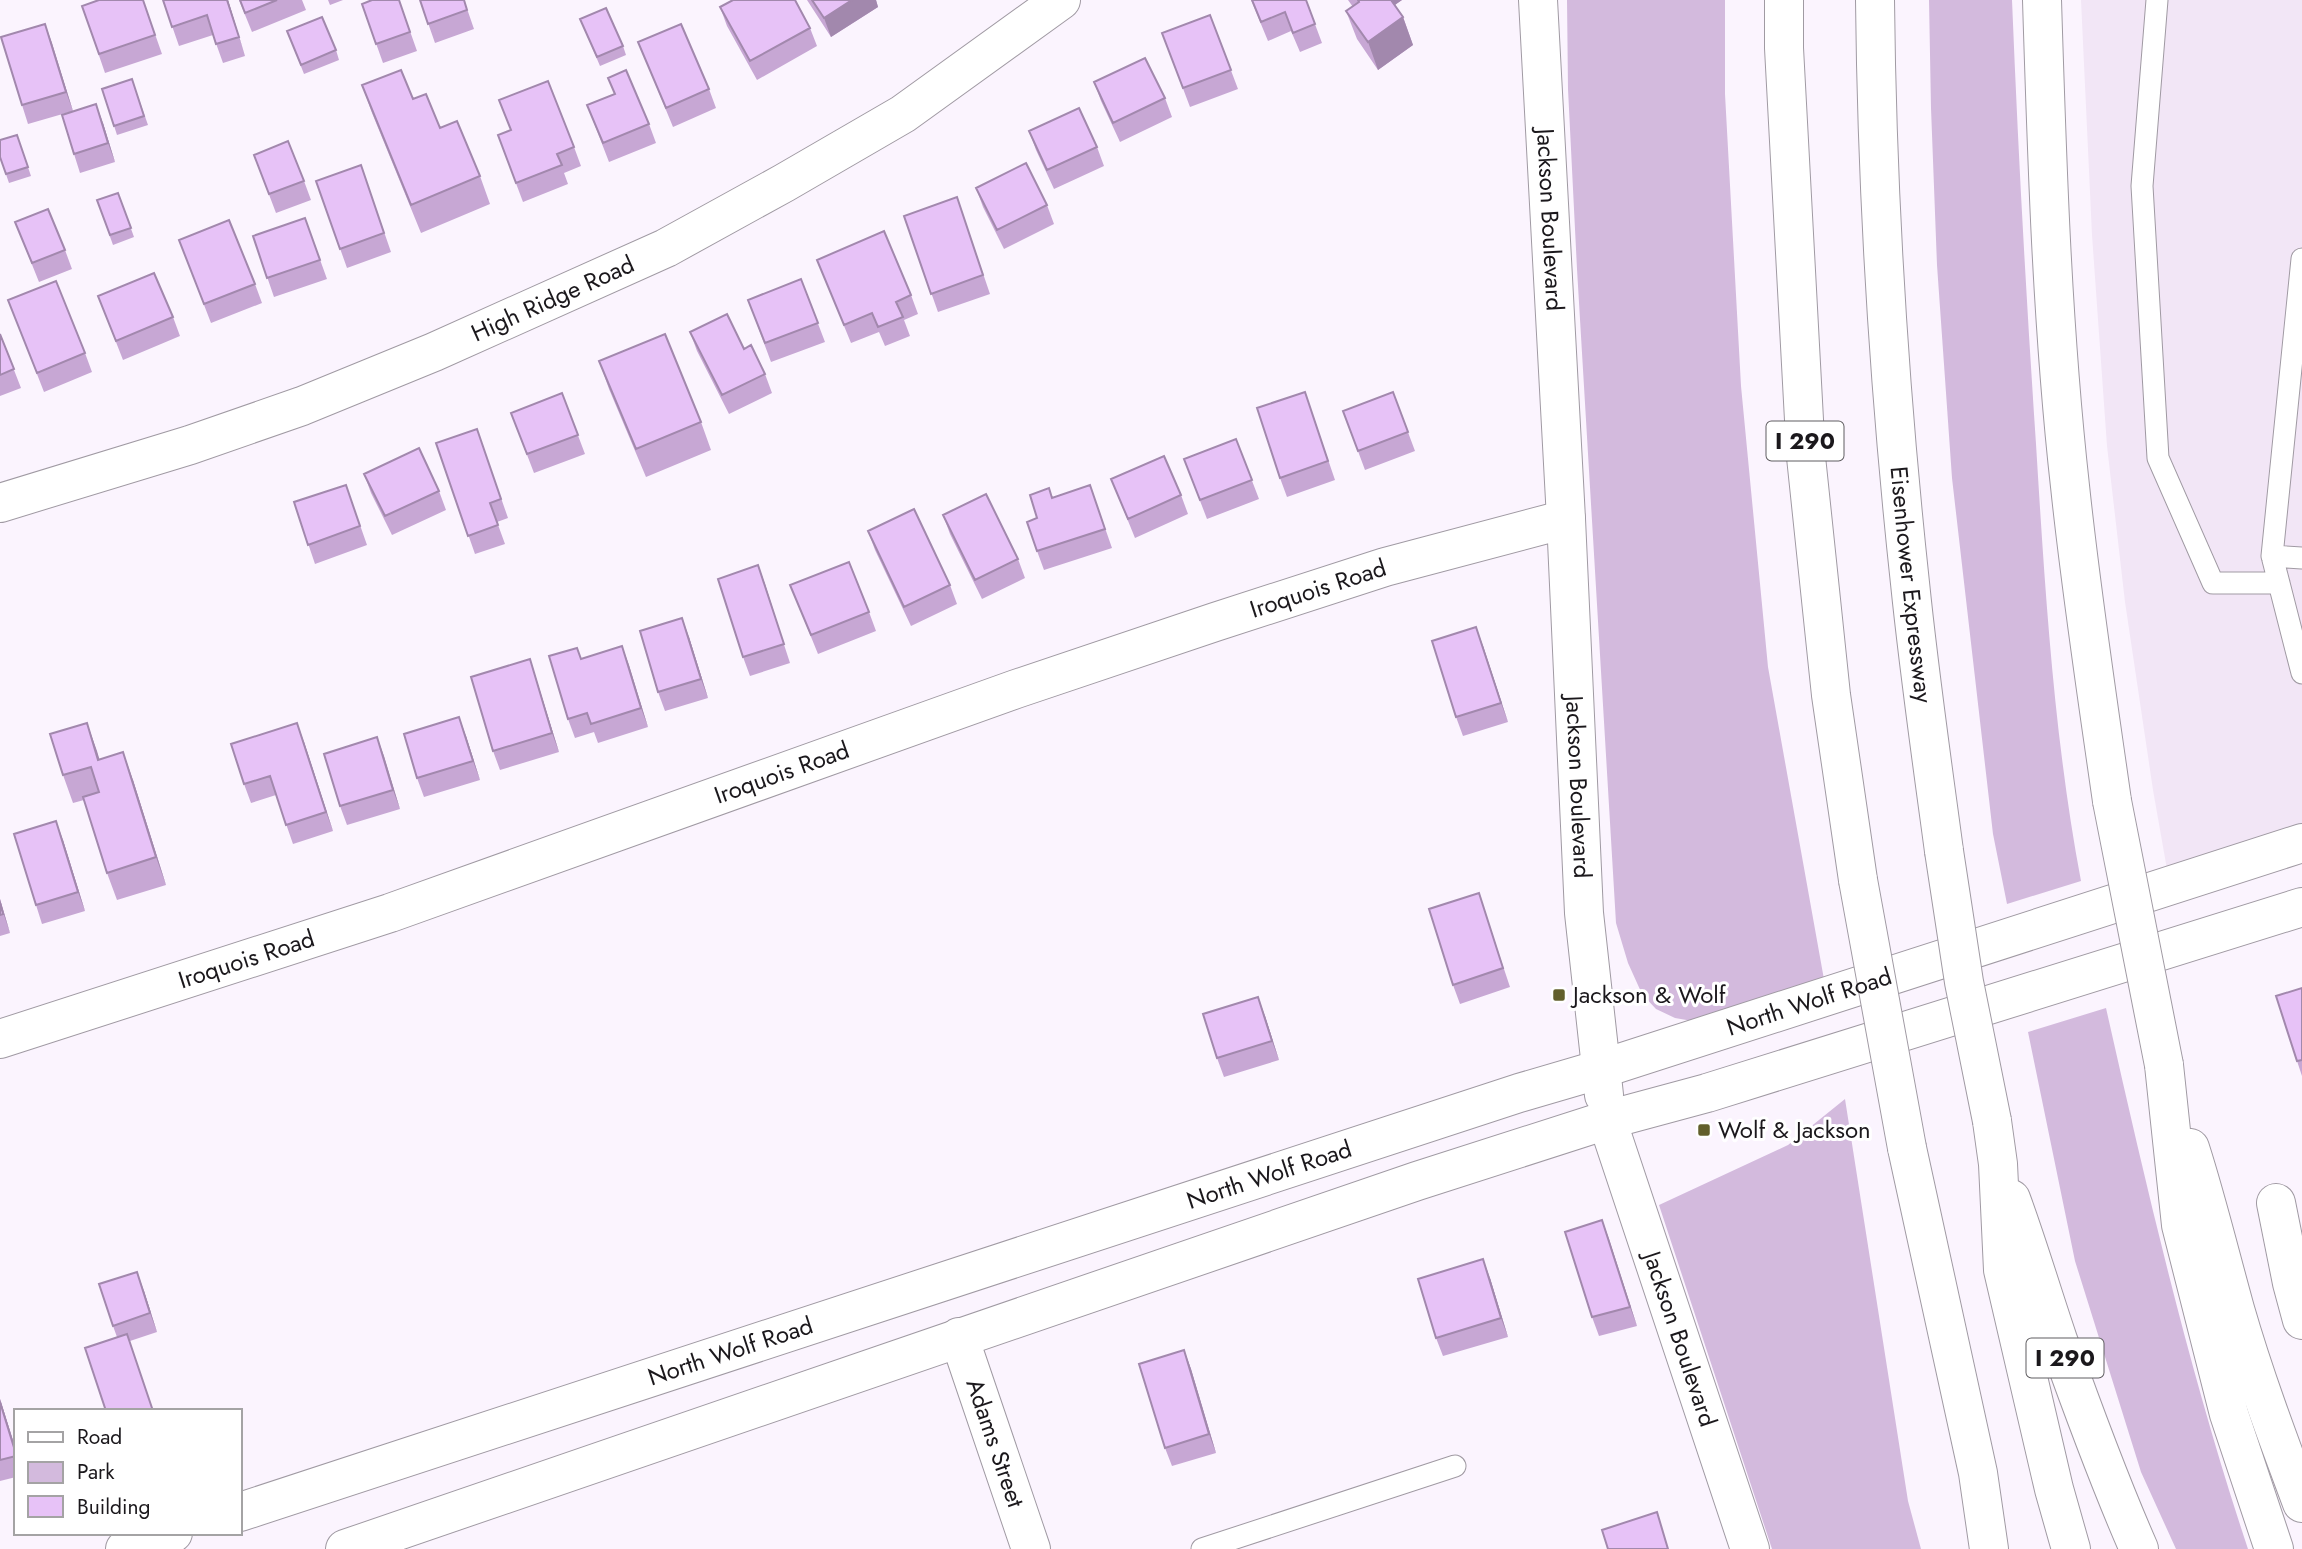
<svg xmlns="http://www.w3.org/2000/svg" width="2302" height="1549" font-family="Jost,sans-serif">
<rect width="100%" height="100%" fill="#fbf4fe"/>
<path fill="#f2e6f6" d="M2081,0H2302V828L2168,875L2153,790L2125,602L2107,446L2092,235Z"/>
<path fill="#d3badd" d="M1567,0H1725V94L1741,386L1768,667L1825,985L1698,1022L1675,1018L1656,1009L1642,994L1628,963L1616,923L1577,269L1568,89Z
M1929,0H2012C2018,148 2026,296 2036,444C2045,590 2054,738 2081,881L2007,904L1993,834L1952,478L1937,265L1931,108Z
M2106,1008C2147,1190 2189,1372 2248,1549H2176L2141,1472L2075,1261L2028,1032Z
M1845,1099L1908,1501L1921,1549H1772L1659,1205L1788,1145Z"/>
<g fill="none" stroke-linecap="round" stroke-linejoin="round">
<g stroke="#a09aa3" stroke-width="23">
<path id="service" d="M2157,0L2142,186L2158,458L2213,583H2279
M2302,259L2272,556L2302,673
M2272,556L2302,558
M1202,1549L1455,1466"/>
</g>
<g stroke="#a09aa3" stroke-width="40">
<g id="minor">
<path id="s1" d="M0,503L190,445L302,406L434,352L666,248L784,183L903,114L1061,0"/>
<path id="s2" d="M0,1039L390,913L1016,689L1215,622L1385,567L1566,519"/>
<path id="s3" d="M1607,1120L1750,1549"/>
<path d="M2276,1203L2292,1283L2302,1320"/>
<path id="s4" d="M959,1337L1031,1549"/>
</g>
</g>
<g stroke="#a09aa3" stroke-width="40">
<g id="secondary">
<path id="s5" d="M1538,0L1566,519L1584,913L1604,1095"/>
<path id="s6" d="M240,1512L1519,1093L1601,1069L2302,843"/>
<path d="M125,1549L173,1533"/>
<path d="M345,1549L1417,1181L1607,1120L1707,1093L2302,907"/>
</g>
</g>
<g stroke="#a09aa3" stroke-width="40">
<g id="motorway">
<path d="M1784,0V48L1806,457L1831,695L1858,880"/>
<path id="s7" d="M1875,0C1877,195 1889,389 1910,583C1919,672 1932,762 1944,851"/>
<path d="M2042,0C2047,162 2052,325 2070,486C2081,591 2097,696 2112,801"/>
<path d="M2164,1065L2181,1225L2229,1414L2274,1549"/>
<path d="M1992,1121L1998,1164L2003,1270L2054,1489L2071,1549"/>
<path d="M1907,1148L1978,1473L1989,1549"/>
<path d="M2190,1148C2207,1201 2220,1255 2235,1309C2254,1375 2278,1439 2302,1503"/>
<path d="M2011,1199C2028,1245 2042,1293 2058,1340C2083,1410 2109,1481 2139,1549"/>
</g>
</g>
<use href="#service" stroke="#fff" stroke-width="21"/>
<use href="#minor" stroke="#fff" stroke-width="38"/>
<use href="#secondary" stroke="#fff" stroke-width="38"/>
<use href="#motorway" stroke="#fff" stroke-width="38"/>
<g stroke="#a09aa3" stroke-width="40" stroke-linecap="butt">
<path id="motorway-bridge" d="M2112,801L2164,1065
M1944,851L1964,982L1992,1121
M1858,880L1907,1148"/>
</g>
<use href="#motorway-bridge" stroke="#fff" stroke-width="38"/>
</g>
<path fill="#c7a7d4" d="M143,0L162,54L105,73L82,6Z
M163,0H228L245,56L223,63L213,35L179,46Z
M239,0H302L306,10L252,32Z
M328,0H343L330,5Z
M399,0L417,51L383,63L362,4Z
M420,0H464L474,29L435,43Z
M807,0H876L878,7L831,37Z
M1251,0H1306L1322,43L1300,52L1291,31L1268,41Z
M1348,0H1402L1394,5L1403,17L1413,45L1378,70L1357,39L1346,11L1353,7Z
M720,7L810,28L817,46L757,80L727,26Z
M1210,15L1238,89L1190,107L1162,33Z
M580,19L623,46L626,55L600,66Z
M45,24L73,111L28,124L22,105Z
M287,31L336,50L339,60L304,74Z
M638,42L709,89L716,108L673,127Z
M132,79L148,125L117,135L102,89Z
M1094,82L1165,98L1172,117L1120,142L1101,101Z
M362,85L413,99L440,128L480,176L490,204L421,233L372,113Z
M614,95L649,124L656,143L609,162L587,105Z
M103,123L115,162L80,173L74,154Z
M510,130L574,147L581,166L564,173L568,184L523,202L505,154Z
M1029,131L1097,147L1104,166L1054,189L1036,150Z
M17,135L31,176L9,183L0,157Z
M254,155L304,181L311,200L276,213Z
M361,165L391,252L347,268L316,181Z
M976,188L1047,205L1054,224L1004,249L983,207Z
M118,193L134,237L113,245L97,200Z
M957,197L990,294L938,312L904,216Z
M305,218L327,279L274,297L253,236Z
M15,222L65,250L72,269L39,282Z
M179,240L255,284L262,303L211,323Z
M817,260L911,295L918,314L904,320L910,336L885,346L879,332L851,343Z
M801,279L825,342L771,362L748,300Z
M98,296L173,317L180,336L123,360Z
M8,300L85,353L92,372L44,392Z
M690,332L744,349L765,374L772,393L729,414L697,351Z
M0,334L21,388L0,396Z
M599,361L701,422L711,450L646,477L609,389Z
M1305,392L1335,480L1287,497L1280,478Z
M1393,392L1415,451L1365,470L1343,411Z
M562,393L585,454L534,473L511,413Z
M477,429L508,518L497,522L505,544L475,554L436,443Z
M1236,439L1259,499L1207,519L1184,459Z
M364,474L439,491L446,510L392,535L371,493Z
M1111,479L1181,495L1188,514L1135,538Z
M346,485L367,545L315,564L294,502Z
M1090,485L1112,548L1044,570L1037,551V518L1052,498Z
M943,515L1018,559L1025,578L982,599L950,534Z
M868,531L950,585L957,604L911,626L875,550Z
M758,565L790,663L750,676L743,657Z
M790,585L869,612L876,631L818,654Z
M689,637L708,698L665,711L658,692Z
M622,646L648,727L598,743L594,732L575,738L568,719L581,659Z
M1483,646L1508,722L1463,736L1456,717Z
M530,659L559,752L500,770L493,751Z
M87,723L99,759L133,780L166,885L117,900L107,873L84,800L73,803L63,775Z
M466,736L480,780L424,797L417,778Z
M377,737L400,809L347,825L340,806Z
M304,742L333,831L293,844L276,795L251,803L244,784Z
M63,840L85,911L42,924L36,905Z
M0,899L10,933L0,936Z
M1485,912L1510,987L1460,1004L1453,985Z
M2302,988V1076L2297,1061Z
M1265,1016L1279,1060L1224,1077L1217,1058Z
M1602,1220L1637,1326L1599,1336L1592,1317Z
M1490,1278L1508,1337L1443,1356L1436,1338Z
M144,1291L157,1332L130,1341L117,1337L113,1326Z
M1184,1350L1191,1369L1216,1453L1172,1466L1165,1448Z
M0,1399L16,1450V1477L0,1481Z"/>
<path fill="#a288ad" d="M227,0H228L245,56L239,37Z
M852,0H876L878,7L831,37L824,18Z
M1384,0H1402L1388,10Z
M1403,17L1413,45L1378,70L1368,42Z
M45,24L52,43L73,111L66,92Z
M96,104L103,123L115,162L108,143Z
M758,565L765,584L790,663L784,644Z
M682,618L689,637L708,698L701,679Z
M1476,627L1483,646L1508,722L1501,703Z
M622,646L629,665L648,727L641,708Z
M530,659L536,678L559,752L552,733Z
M459,717L466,736L480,780L473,761Z
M87,723L97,751L108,788L98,760Z
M297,723L304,742L333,831L326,812Z
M377,737L384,756L400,809L393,790Z
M123,752L133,780L166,885L156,857Z
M56,821L63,840L85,911L78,892Z
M0,899L10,933L0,903Z
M1258,997L1265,1016L1279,1060L1272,1041Z
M1602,1220L1609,1239L1637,1326L1630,1307Z
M1483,1259L1490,1278L1508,1337L1501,1318Z
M137,1272L144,1291L157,1332L150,1313Z
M1184,1350L1191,1369L1216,1453L1209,1434Z
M0,1399L16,1450V1454L0,1402Z"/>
<path fill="#e7c2f7" stroke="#a288ad" stroke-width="2" d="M99,0H143L155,35L99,54L82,6Z
M163,0H227L239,37L216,44L207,15L172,27Z
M240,0H277L245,13Z
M372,0H399L410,32L376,44L362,4Z
M420,0H464L467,10L428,24Z
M733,0H795L810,28L750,61L720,7Z
M812,0H852L824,18Z
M1252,0H1306L1315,24L1293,33L1285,12L1261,22Z
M1358,0H1391L1403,17L1368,42L1346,11L1359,2Z
M606,8L623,46L597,57L580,19Z
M1210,15L1231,70L1183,88L1162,33Z
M322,17L336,50L301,65L287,31Z
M45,24L66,92L22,105L1,37Z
M681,24L709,89L666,108L638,42Z
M1145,58L1165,98L1113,123L1094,82Z
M401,70L413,99L426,94L440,128L457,121L480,176L411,205L362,85Z
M626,70L649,124L603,143L587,105L615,94L608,78Z
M132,79L144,116L114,126L102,89Z
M548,81L574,147L557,154L562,165L516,183L498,135L511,130L499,100Z
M96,104L108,143L74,154L62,115Z
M1079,108L1097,147L1047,170L1029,131Z
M17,135L28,167L6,174L0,157V140Z
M288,141L304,181L269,194L254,155Z
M1026,163L1047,205L997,230L976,188Z
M361,165L384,233L340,249L316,181Z
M118,193L131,228L110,235L97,200Z
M957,197L983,275L931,294L904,216Z
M48,209L65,250L32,263L15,222Z
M305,218L320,260L267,278L253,236Z
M229,220L255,284L204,304L179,240Z
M884,231L911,295L896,302L903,317L878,327L872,313L844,325L817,260Z
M154,273L173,317L116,341L98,296Z
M801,279L818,323L765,343L748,300Z
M56,281L85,353L37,373L8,300Z
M727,314L744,349L751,345L765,374L722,395L690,332Z
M0,334L14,369L0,375Z
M665,334L701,422L636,449L599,361Z
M1305,392L1328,461L1280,478L1257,408Z
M1393,392L1408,432L1358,451L1343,411Z
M562,393L578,435L527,454L511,413Z
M477,429L501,499L490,503L498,525L468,536L436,443Z
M1236,439L1252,480L1200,500L1184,459Z
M419,448L439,491L385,516L364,474Z
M1164,456L1181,495L1128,519L1111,479Z
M346,485L360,526L308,545L294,502Z
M1090,485L1105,529L1037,551L1027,522L1037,518L1030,495L1049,488L1052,498Z
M986,494L1018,559L975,580L943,515Z
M914,509L950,585L904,607L868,531Z
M849,562L869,612L811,635L790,585Z
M758,565L784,644L743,657L718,579Z
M682,618L701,679L658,692L640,631Z
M1476,627L1501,703L1456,717L1432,641Z
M622,646L641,708L591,724L587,713L568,719L549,656L577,648L581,659Z
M530,659L552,733L493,751L471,677Z
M459,717L473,761L417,778L404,734Z
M87,723L98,760L123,752L156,857L107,873L83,797L99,792L91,767L63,775L50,734Z
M297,723L326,812L286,825L270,776L244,784L231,744Z
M377,737L393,790L340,806L324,754Z
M56,821L78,892L36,905L14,834Z
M1479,893L1503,968L1453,985L1429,909Z
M0,903L3,914L0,915Z
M2302,988V1060L2297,1061L2276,996Z
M1258,997L1272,1041L1217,1058L1203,1014Z
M1602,1220L1630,1307L1592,1317L1565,1232Z
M1483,1259L1501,1318L1436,1338L1418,1279Z
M137,1272L150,1313L113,1326L99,1284Z
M127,1334L153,1411H106L85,1348Z
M1184,1350L1209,1434L1165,1448L1139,1364Z
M0,1402L16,1454V1456L0,1460Z
M1657,1512L1668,1549H1608L1602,1530Z"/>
<g fill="#625f2b" stroke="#fff" stroke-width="2.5">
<rect x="1552" y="988" width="14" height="14" rx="3.5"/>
<rect x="1697" y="1123" width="14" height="14" rx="3.5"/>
</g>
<g text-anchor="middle" stroke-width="6" stroke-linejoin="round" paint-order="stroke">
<g fill="#fff" stroke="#5f5d60" stroke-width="2">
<rect x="1766.5" y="421.5" width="77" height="39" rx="5"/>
<rect x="2026.5" y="1338.5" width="77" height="39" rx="5"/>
</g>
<g font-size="23" font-weight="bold" fill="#1b181c">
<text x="1805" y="449">I 290</text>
<text x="2065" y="1366">I 290</text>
</g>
<g font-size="24" fill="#1b181c" stroke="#fff">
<text dy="8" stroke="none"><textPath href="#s5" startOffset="220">Jackson Boulevard</textPath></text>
<text dy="8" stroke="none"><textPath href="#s1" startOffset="590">High Ridge Road</textPath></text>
<text dy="8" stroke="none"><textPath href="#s7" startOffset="586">Eisenhower Expressway</textPath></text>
<text dy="8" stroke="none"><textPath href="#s2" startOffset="1393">Iroquois Road</textPath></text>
<text dy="8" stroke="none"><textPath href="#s2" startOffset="826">Iroquois Road</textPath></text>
<text dy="8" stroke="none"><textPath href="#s5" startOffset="788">Jackson Boulevard</textPath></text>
<text dy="8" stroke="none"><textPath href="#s2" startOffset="259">Iroquois Road</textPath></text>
<text dy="8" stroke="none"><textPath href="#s6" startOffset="1650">North Wolf Road</textPath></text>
<text dy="8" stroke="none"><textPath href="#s6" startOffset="1083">North Wolf Road</textPath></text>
<text dy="8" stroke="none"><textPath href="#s3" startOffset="231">Jackson Boulevard</textPath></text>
<text dy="8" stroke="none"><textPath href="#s6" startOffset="516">North Wolf Road</textPath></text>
<text dy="8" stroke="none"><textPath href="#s4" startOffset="112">Adams Street</textPath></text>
</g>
<g font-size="24" fill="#1b181c" stroke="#fff" text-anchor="start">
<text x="1573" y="1003">Jackson &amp; Wolf</text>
<text x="1718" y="1138">Wolf &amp; Jackson</text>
</g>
</g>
<rect x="14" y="1409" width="228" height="126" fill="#ffffff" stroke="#a4a3a4" stroke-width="2"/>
<rect x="28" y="1432" width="35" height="10" fill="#ffffff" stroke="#a4a3a4" stroke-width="2"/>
<text x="77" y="1444" font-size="21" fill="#1b181c">Road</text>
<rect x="28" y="1462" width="35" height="21" fill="#d3badd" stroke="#a4a3a4" stroke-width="2"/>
<text x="77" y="1479" font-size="21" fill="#1b181c">Park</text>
<rect x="28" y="1496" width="35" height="21" fill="#e7c2f7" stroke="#a4a3a4" stroke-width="2"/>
<text x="77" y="1514" font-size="21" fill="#1b181c">Building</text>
</svg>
